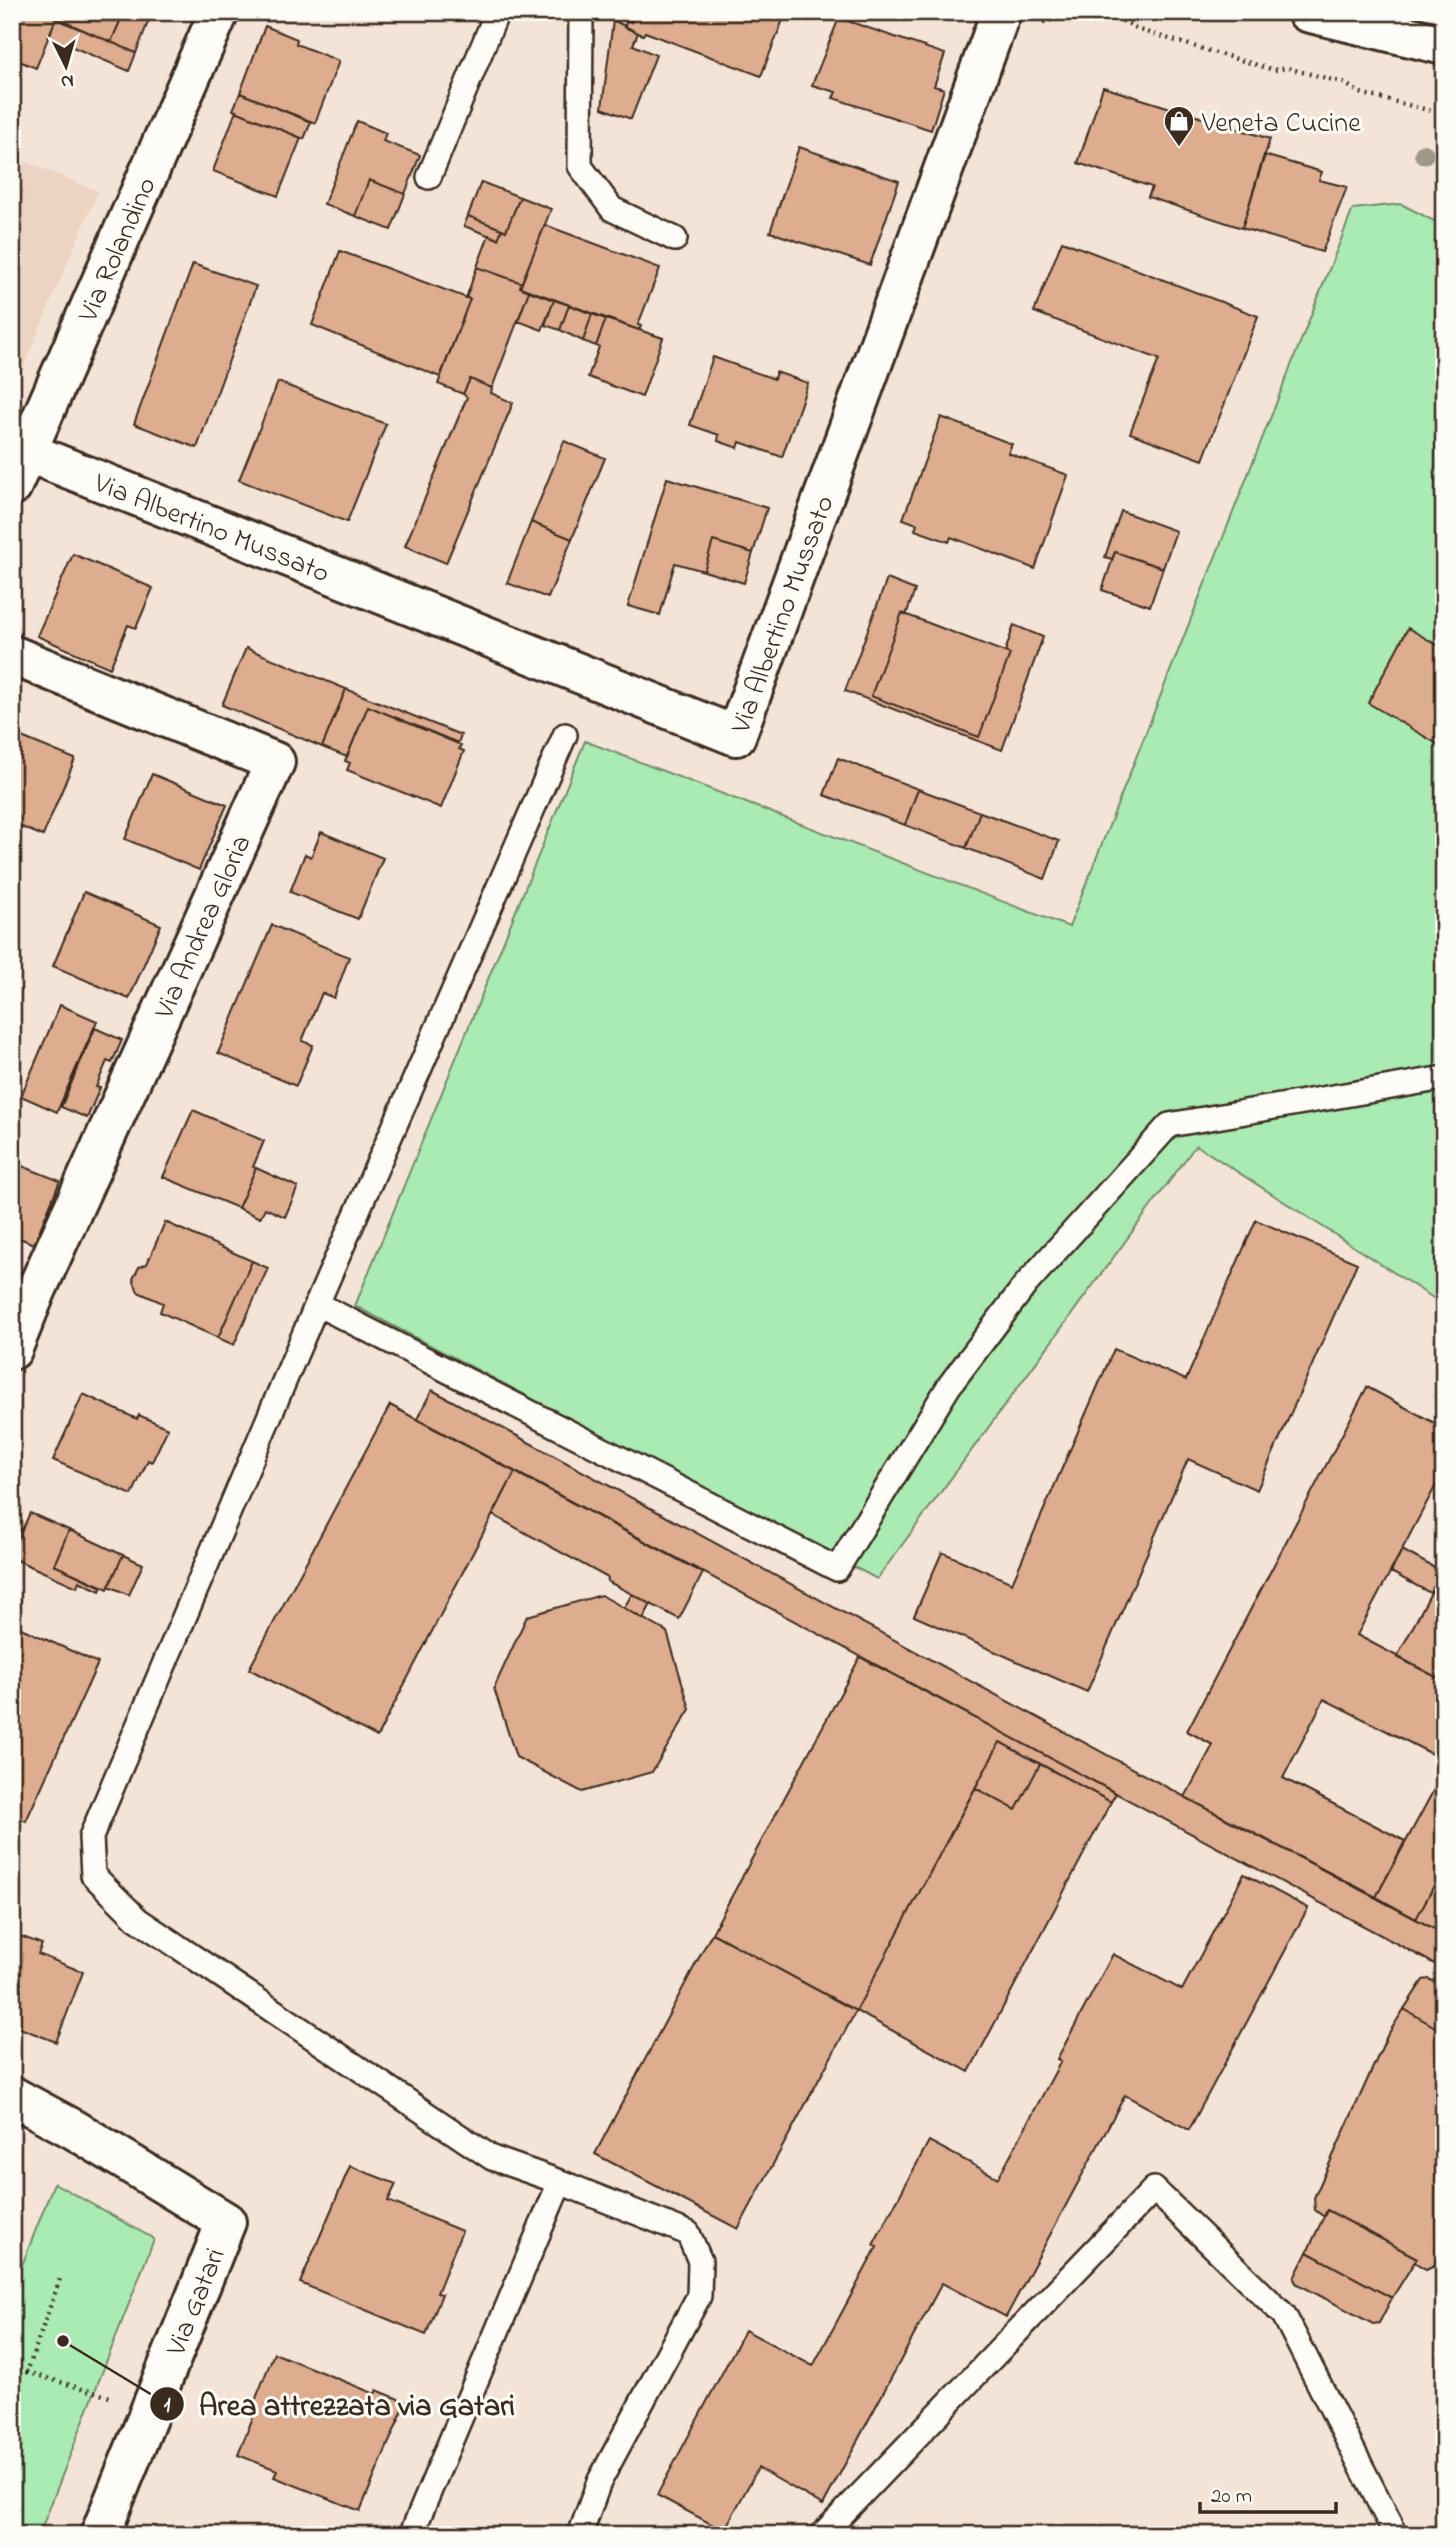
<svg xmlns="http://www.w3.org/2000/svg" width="1456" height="2547" font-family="'Indie Flower',sans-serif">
<rect width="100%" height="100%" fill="#f4e4d8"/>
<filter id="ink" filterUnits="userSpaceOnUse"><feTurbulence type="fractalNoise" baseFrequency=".0143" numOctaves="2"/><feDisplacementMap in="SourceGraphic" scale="14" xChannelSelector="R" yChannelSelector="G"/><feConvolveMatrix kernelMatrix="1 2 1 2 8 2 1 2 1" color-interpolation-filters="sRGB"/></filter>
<g filter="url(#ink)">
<path fill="#edd4c2" d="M12,156L98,191L12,394Z"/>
<path fill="#aaebb3" stroke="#728a68" stroke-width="2" d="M1401,204L1444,226V1305L1196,1145L877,1579L355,1306L585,741L1069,927L1353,209Z
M54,2183L154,2239L39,2535H12V2291Z"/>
<path fill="#dead90" stroke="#3b2a1e" stroke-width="2" d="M12,12H51L50,15L56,18L36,68L12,58Z
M67,12H124L111,42L63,22Z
M124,12H152L136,53L111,42Z
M635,12H786L761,76L645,32L643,35L624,27L627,20L631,22Z
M56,18L136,53L129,71L49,37Z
M839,18L945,54L934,86L944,89L931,130L833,98L836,92L812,85Z
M613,20L638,33L633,45L656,55L631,119L602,108Z
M265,26L297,39L296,44L339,61L315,123L240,93Z
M1103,87L1270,139L1242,228L1148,197L1152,187L1078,163Z
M240,93L311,122L304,139L233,110Z
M236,111L301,138L278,196L213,171Z
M357,121L386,133L383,141L420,155L405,194L369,180L355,216L324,204Z
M799,147L899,181L870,265L770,232Z
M1264,155L1322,172L1319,180L1347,187L1322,252L1242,228Z
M369,180L405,194L391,230L355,216Z
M481,182L520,197L506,231L468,216Z
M520,197L551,209L522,283L477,267L489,235L498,239L502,229L506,231Z
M468,216L502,229L498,239L464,226Z
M545,225L660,268L638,325L641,326L639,330L520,287Z
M1062,241L1258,316L1203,460L1130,433L1159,359L1034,312Z
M340,251L470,299L440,377L312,325Z
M193,264L256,286L197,448L134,424Z
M477,267L522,283L520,287L529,291L492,388L470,379L463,394L438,384L470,299L466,298Z
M529,291L554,300L542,330L518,321Z
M554,300L569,305L560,330L545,325Z
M569,305L592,314L583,341L560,330Z
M592,314L606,319L596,346L583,341Z
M606,319L663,338L642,397L588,377L599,347L596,346Z
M713,357L774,379L776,372L808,383L782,457L740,442L738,448L718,441L719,435L690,425Z
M470,379L492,388L491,393L513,403L446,563L405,546L467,397L463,394Z
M278,382L386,424L347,522L239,480Z
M941,417L1012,444L1008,453L1068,475L1035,569L951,537L949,542L915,530L917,524L903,519Z
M564,441L605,458L572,539L531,522Z
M667,478L767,508L753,553L713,541L704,571L675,563L660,615L628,606Z
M1121,511L1176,531L1163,568L1115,552L1112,559L1105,557Z
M531,522L572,539L548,598L507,583Z
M713,541L753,553L744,583L704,571Z
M1115,552L1163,568L1150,606L1102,590Z
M73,554L153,588L136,628L128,625L110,668L37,636Z
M887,579L915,590L906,615L902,613L871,696L979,737L1010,654L1005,652L1014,625L1043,637L1002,750L845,691Z
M902,613L1010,654L979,737L871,696Z
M1408,628L1444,649V737L1439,745L1368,703Z
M246,648L346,689L322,747L222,705Z
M346,689L461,735L458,743L368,706L347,757L322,747Z
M368,706L461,745L459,749L464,751L441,808L347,770L350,763L345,761Z
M12,733L75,759L43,836L12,823Z
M838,758L918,789L905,825L824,795Z
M152,774L227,805L199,870L125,839Z
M918,789L980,812L966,848L905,825Z
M980,812L1059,841L1045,879L966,848Z
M321,832L383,858L358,919L290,892L305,854L311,857Z
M84,892L161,925L129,999L53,966Z
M272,925L349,957L334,998L322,993L302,1041L313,1045L296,1086L218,1053Z
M60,1005L97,1021L57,1112L21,1096Z
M95,1028L122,1040L112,1063L107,1061L96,1087L100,1088L87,1118L61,1107Z
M193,1110L264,1141L253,1167L256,1168L238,1208L163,1177Z
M12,1162L60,1181L34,1244L12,1235Z
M256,1168L298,1187L285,1217L265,1208L260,1218L238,1208Z
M1256,1220L1357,1263L1257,1490L1188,1459L1087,1692L914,1616L942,1552L1012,1583L1114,1349L1186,1380Z
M165,1222L252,1261L218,1338L160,1312L163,1303L138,1292L133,1279L139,1267L147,1264Z
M252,1261L268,1268L234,1345L218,1338Z
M1367,1387L1444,1428V1470L1357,1635L1444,1681V1760L1324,1699L1283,1778L1405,1841L1376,1897L1185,1797L1213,1745L1187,1731Z
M432,1390L1185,1797L1444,1934V1969L417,1419Z
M83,1394L137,1419L139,1415L168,1428L152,1462L148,1460L132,1495L53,1460Z
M390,1405L515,1472L377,1737L249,1669Z
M515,1472L703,1573L679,1619L607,1581L608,1578L493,1515Z
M30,1513L69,1530L54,1565L102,1587L100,1591L79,1581L77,1587L12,1558V1551Z
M69,1530L123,1555L108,1589L54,1565Z
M1402,1550L1442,1572L1430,1593L1391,1572Z
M123,1555L143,1564L129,1595L109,1586Z
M1444,1568V1681L1397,1657Z
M632,1594L651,1604L643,1619L624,1608Z
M601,1595L667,1632L690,1709L652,1772L582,1792L516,1757L494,1688L527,1616Z
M12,1624L98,1663L26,1821L12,1815Z
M860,1657L1116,1793L1111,1802L1000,1742L856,2011L712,1933Z
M1000,1742L1040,1764L1016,1810L975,1788Z
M1040,1764L1111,1802L969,2072L856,2011L975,1788L1016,1810Z
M1444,1771V1867L1416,1919L1376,1897Z
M1443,1869L1444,1870V1934L1416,1919Z
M1244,1874L1308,1908L1189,2130L1125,2095L1006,2317L942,2283L823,2505L758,2468L724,2531L657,2495L745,2330L813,2366L877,2247L873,2245L929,2141L998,2178L1061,2061L1057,2059L1113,1954L1182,1990Z
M12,1933L42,1944L38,1954L83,1972L56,2042L12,2025Z
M712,1933L856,2011L738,2229L595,2154Z
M1429,1979L1444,1987V2032L1404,2009L1423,1980Z
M1404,2009L1444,2032L1440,2039L1444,2041V2254L1439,2263L1426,2269L1414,2262L1417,2258L1327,2210L1324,2217L1315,2210L1314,2198L1387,2036Z
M350,2166L396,2184L388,2201L462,2231L437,2293L442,2294L426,2335L300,2283Z
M1327,2210L1417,2258L1392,2298L1307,2252Z
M1307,2252L1392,2298L1379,2323L1373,2324L1296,2283L1294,2278Z
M274,2353L375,2394L377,2390L406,2402L360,2511L274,2477L277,2470L238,2455L255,2412L251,2411Z"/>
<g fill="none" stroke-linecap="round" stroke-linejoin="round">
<g stroke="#3b2a1e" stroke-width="28">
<path id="service" d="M581,12L580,166L612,209L675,239
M429,177L497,12
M565,735L317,1304L91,1837L93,1875L137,1919L492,2158L560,2182L688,2233L700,2261L699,2296L599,2482L580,2535
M317,1304L837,1569L949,1386L1026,1284L1169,1125L1444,1078
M411,2535L560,2182
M822,2535L1154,2189L1284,2315L1396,2535"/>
</g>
<g stroke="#3b2a1e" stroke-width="44">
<g id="minor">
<path id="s1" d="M27,452L736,736L1001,12"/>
<path id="s2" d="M12,486L219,12"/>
<path d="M12,655L275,762L36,1291L12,1350"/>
<path d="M12,2096L75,2130L226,2222L100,2535"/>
</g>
</g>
<g stroke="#3b2a1e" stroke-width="44">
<path id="primary" d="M1307,12L1444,45"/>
</g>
<path stroke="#3b2a1e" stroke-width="4.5" stroke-dasharray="2 5" stroke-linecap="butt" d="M1088,12L1126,22L1139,30L1274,70L1287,68L1344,83L1360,93L1444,114
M1043,23L1071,12
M12,2368L27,2372L61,2276
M27,2372L110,2397"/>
<use href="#service" stroke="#fdfcf7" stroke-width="23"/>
<use href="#minor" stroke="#fdfcf7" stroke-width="38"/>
<use href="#primary" stroke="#fdfcf7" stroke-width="38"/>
</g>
<circle fill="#9e9886" cx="1424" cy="154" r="10"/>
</g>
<defs>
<g id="shop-pin" transform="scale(1.575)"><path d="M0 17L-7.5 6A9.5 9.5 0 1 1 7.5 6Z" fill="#3b2a1e" stroke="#fdfcf7"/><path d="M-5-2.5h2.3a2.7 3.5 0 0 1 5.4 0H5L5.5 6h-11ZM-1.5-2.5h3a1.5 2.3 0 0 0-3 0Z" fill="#fff"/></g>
</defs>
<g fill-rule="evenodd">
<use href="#shop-pin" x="1179" y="121"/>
</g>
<g text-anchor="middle" stroke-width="6" stroke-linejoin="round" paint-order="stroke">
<g font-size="28" fill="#3b2a1e" stroke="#fdfcf7" text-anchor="start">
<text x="1202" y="131">Veneta Cucine</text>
</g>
<g font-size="28" fill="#3b2a1e" stroke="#fdfcf7">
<text dy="10" stroke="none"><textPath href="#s2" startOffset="259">Via Rolandino</textPath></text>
<text dy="10" stroke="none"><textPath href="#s1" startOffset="200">Via Albertino Mussato</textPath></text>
<text dy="10" stroke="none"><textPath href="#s1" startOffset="894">Via Albertino Mussato</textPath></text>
<text transform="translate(201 926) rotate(-66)" y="10">Via Andrea Gloria</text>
<text transform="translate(194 2301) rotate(-68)" y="10">Via Gatari</text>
</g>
</g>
<path fill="none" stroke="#3b2a1e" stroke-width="2.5" d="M63 2341L167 2404"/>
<g fill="#3b2a1e" stroke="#fdfcf7" stroke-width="2.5">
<circle cx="63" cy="2341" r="7"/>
<circle cx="167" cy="2404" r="18"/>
</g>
<g font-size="21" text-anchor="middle" font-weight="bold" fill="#fff">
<text x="167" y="2411">1</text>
</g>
<g font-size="30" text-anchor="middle" font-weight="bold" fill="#3b2a1e" stroke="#fdfcf7" stroke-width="6" stroke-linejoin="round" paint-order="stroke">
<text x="357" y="2415">Area attrezzata via Gatari</text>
</g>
<rect width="1456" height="2547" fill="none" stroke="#fdfcf7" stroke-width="42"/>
<rect x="21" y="21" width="1414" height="2505" fill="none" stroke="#3b2a1e" stroke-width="2.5" filter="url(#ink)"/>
<g transform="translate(66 66) rotate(175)" stroke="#fdfcf7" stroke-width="5" paint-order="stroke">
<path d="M0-5L12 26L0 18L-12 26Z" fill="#3b2a1e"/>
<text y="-10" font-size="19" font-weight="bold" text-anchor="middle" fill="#3b2a1e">N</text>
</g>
<path d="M1200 2502v10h136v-10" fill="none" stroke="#3b2a1e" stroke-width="3.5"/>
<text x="1211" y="2502" font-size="21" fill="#3b2a1e" stroke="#fdfcf7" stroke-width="5" paint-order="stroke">20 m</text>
</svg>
